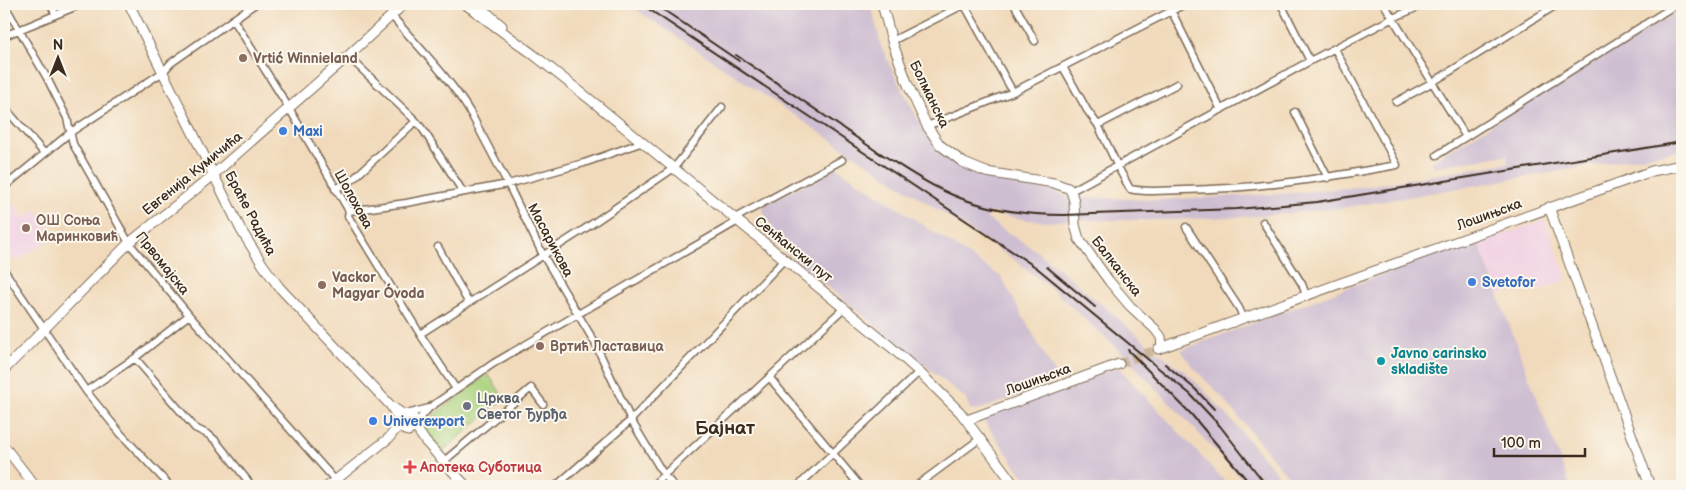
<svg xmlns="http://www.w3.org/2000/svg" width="1686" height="490" font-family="'Balsamiq Sans',sans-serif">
<rect width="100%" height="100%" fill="#fbf7ec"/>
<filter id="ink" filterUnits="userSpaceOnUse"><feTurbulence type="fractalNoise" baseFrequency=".02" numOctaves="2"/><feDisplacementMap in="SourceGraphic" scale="10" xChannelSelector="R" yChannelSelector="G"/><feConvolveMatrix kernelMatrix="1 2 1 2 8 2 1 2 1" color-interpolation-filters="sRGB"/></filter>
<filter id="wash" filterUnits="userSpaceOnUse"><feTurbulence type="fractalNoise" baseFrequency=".0096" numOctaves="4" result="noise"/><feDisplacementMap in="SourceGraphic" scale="20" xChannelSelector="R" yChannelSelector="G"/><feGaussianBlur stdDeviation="1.12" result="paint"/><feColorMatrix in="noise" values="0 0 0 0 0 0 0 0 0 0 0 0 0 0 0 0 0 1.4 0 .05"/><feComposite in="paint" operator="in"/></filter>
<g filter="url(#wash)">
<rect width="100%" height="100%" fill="#f1dabb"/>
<path fill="#f1d0e3" d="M12,202L24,218L36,210L56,237L15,261L4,245V206Z
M1545,220L1567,280L1535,292L1531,282L1499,295L1479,243Z"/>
<path fill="#cebed1" d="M628,4H871L881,46L897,80L926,134L939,151L954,162L994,179L1056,192L1068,197L1158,200L1281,194L1366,186L1508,163L1507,155L1432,167V161L1682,9V150L1343,208L1259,216L1167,220H1070L1047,222L1021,219L989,212L987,219L1035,250L1079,285L1150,346L1189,375L1226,414L1288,486H1249L1123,354L1052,289L1013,259L851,153Z
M836,167L1001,277L1059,381L976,411L971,410L965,398L768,238L774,232L761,207Z
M1477,239L1570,486H1296L1221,396L1192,366L1181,350Z
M1118,367L1229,486H1030L982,418Z"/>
<path fill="#aad27d" stroke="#727e4e" d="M488,374L504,398L442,452L421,425Z"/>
</g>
<g filter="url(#ink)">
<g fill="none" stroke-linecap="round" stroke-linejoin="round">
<path stroke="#cdb79c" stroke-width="9" stroke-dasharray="9 4.5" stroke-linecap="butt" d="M1119,364L1158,349"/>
<g stroke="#7b6855" stroke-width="9">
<path id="minor" d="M4,4L47,78L67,118L73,144L129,243L189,315L335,480
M51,4L55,14
M964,4L1013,92
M1014,4L1035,41
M1090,4L1091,5L1094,4
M1168,4L1221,110
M1281,4L1310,61
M1384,4L1466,137
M392,16C418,47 449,77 470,112L508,184L543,255L595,343L631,420L664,475L674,486
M233,19L289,108L349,211L348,216L420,334L456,389
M4,36L82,4
M892,41L965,4
M348,56L416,121L424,131L463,192
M1063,67L1087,110L1098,125L1118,167L1130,189C1147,193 1167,190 1184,190C1256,189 1326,178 1397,165L1335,49
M1396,102L1433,82L1558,4
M5,108L44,153
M1295,112L1328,178
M1098,125L1177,84
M927,126L1013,92L1185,4
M1437,155L1677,4
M4,187L71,132L163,72L171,63L255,4
M335,189L351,181L416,121
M1071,191L1310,61L1393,18L1425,4
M349,211L406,203L508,184L584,163L643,142
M735,218L842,160
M1263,222L1302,284L1306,295
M1186,227L1239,308L1243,317
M438,247L468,302
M4,270L86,391L121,434L170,486
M420,334L583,230L674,168L722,107
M135,358L195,428L209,435L216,441L252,486
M769,377L860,486
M86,391L135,358L189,315
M407,414L429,408
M416,423L429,408L494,363L738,221
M443,462L531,388L543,404
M556,486L631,420L785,259
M652,486L844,308
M798,486L919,372
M916,486L981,438"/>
</g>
<g stroke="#7b6855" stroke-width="11">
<path id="tertiary" d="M129,4L241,230L263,265L279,287L391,406L404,415
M882,4L892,41L908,85L927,126L940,145L964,163L986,172L1054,183L1068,188L1071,191L1074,201L1075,225L1079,239L1109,281L1130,306L1155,329L1161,337L1162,347
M1549,207L1650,486
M1158,349L1652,171L1682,165
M4,370L129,243L205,182L348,56L404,4
M391,406L399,420L400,428L408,431L414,428L415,420L412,416L407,414L400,418
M967,420L1119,364
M415,426L425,441L466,486
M4,446L35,486
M328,486L389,438L399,425"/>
</g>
<g stroke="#7b6855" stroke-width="11">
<path id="secondary" d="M465,4L534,55L597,105L891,347L919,372L960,412L1015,486
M477,4L502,26"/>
</g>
<use href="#minor" stroke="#fff" stroke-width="6"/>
<use href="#tertiary" stroke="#fff" stroke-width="9"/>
<use href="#secondary" stroke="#fff" stroke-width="9"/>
<path stroke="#3b2a1e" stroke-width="2" d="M641,4L1037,268L1190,394L1220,426L1267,486
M655,4L739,61
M736,55L882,155
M877,151C899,165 920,180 944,191C981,209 1023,215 1064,215L1237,209L1317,202L1682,142
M1047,267L1095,307
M1128,350L1191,414L1252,486
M1165,364L1195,389L1214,409"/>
</g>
</g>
<g fill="#8d6e63" stroke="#fbf7ec" stroke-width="2">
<circle cx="243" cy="58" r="5"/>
<circle cx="26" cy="228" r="5"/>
<circle cx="322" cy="285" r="5"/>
<circle cx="540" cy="346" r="5"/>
</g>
<g fill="#3f7fe0" stroke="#fbf7ec" stroke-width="2">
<circle cx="283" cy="131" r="5"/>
<circle cx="1472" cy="282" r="5"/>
<circle cx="373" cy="421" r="5"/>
</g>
<circle fill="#0f9aa8" stroke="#fbf7ec" stroke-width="2" cx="1381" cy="361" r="5"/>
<circle fill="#6b7280" stroke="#fbf7ec" stroke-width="2" cx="467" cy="406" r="5"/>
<path fill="#e0444e" stroke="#fbf7ec" stroke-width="2" d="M407.5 459.5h5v5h5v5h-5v5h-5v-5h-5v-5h5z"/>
<g text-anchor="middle" stroke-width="4" stroke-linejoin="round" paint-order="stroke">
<g font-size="14" font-weight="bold" fill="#785e54" stroke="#fbf7ec" text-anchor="start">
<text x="253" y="63">Vrtić Winnieland</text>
<text x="36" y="225">ОШ Соња<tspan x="36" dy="16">Маринковић</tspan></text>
<text x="332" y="282">Vackor<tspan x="332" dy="16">Magyar Óvoda</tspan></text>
<text x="550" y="351">Вртић Ластавица</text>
</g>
<g font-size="14" fill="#3b2a1e" stroke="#fbf7ec">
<text transform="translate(930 94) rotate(64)" y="5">Болманска</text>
<text transform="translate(192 173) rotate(-39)" y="5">Евгенија Кумичића</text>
<text transform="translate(354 199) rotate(61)" y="5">Шолохова</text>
<text transform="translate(251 213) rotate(62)" y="5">Браће Радића</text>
<text transform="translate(1489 214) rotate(-20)" y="5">Лошињска</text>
<text transform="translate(551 240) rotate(62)" y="5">Масарикова</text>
<text transform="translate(794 249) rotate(39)" y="5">Сенћански пут</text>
<text transform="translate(163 263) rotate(51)" y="5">Првомајска</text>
<text transform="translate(1117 266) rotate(52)" y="5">Балканска</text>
<text transform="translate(1038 379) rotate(-20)" y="5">Лошињска</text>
</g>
<g font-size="14" font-weight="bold" fill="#366cbe" stroke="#fbf7ec" text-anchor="start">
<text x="293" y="136">Maxi</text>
<text x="1482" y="287">Svetofor</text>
<text x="383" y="426">Univerexport</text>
</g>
<g font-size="14" font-weight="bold" fill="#0d838f" stroke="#fbf7ec" text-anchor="start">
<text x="1391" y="358">Javno carinsko<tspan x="1391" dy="16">skladište</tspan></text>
</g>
<g font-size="14" font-weight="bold" fill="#5b616d" stroke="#fbf7ec" text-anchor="start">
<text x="477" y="403">Црква<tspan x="477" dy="16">Светог Ђурђа</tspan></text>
</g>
<g font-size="14" font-weight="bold" fill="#be3a42" stroke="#fbf7ec" text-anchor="start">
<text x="420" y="472">Апотека Суботица</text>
</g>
<g font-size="19" font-weight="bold" fill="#3b2a1e" stroke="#fbf7ec">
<text x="725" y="434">Бајнат</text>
</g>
</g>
<rect width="1686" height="490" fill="none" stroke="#fbf7ec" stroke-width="20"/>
<g transform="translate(58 58)" stroke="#fbf7ec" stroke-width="4" paint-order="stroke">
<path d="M0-4L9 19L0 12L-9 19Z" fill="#3b2a1e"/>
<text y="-8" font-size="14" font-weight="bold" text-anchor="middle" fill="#3b2a1e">N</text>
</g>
<path d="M1494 448v8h91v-8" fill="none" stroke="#3b2a1e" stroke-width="2.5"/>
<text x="1501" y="448" font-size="15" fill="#3b2a1e" stroke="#fbf7ec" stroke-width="4" paint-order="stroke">100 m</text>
</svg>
